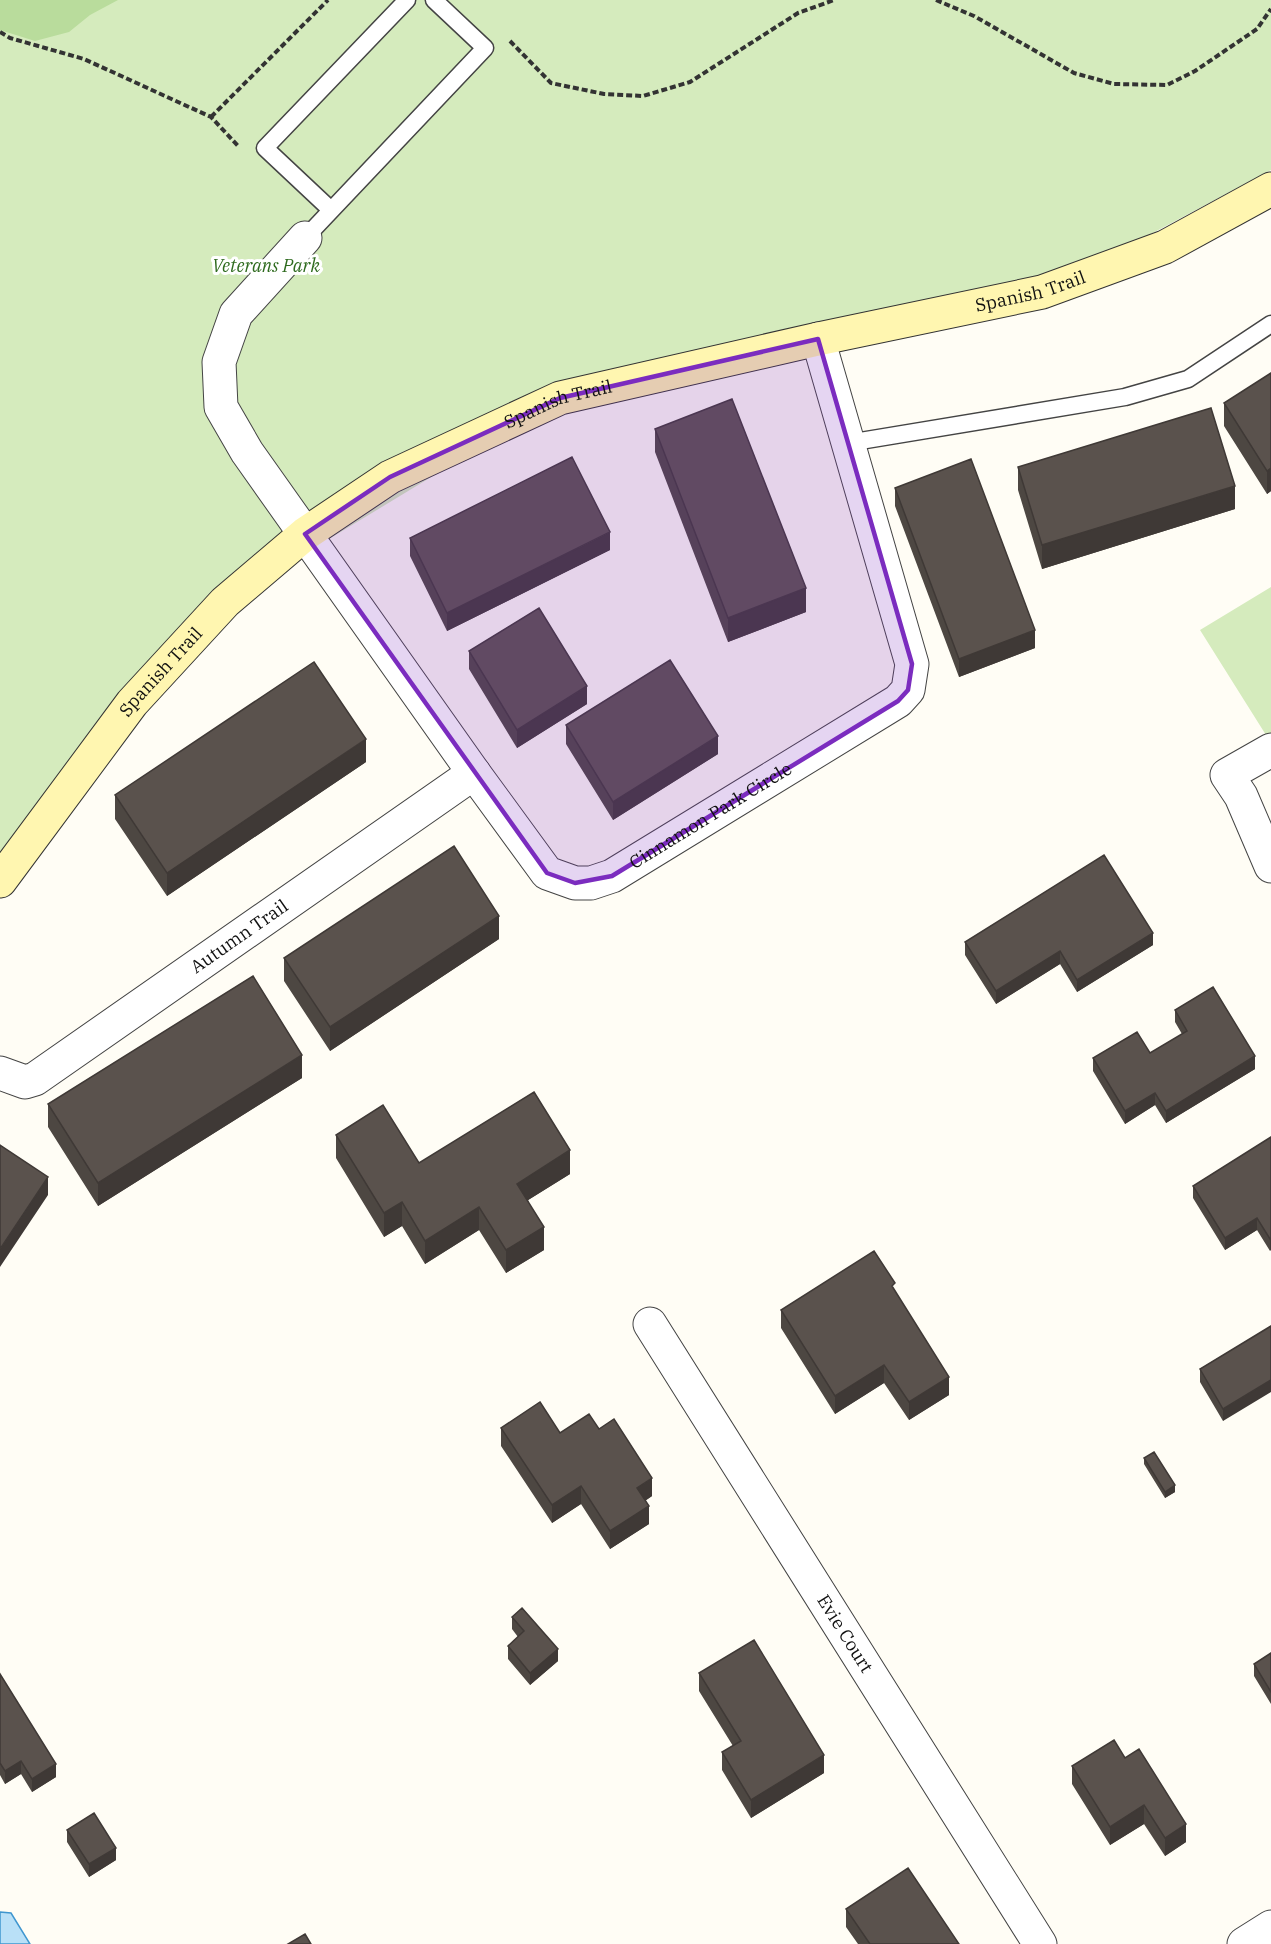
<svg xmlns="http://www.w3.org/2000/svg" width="1271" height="1944" font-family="'IBM Plex Serif',serif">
<rect width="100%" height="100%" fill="#fffdf5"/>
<path fill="#d5ebbd" d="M0,0H1271V170L1042,292L560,399L225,602L0,881Z
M1271,587V743L1200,630Z"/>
<path fill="#b9dc9c" d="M0,0H118L90,15L69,32L35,41L0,30Z"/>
<path fill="#b9e0f7" stroke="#3f96cf" stroke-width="1.5" d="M0,1912L11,1913L30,1944H0Z"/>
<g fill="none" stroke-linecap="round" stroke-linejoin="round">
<g stroke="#444" stroke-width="19">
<path id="lane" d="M331,210L265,148L407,0
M305,238L485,48L434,0
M848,443L1125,397L1188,379L1271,324"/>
</g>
<g stroke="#444" stroke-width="35">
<g id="street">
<path id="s1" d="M305,238L236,314L219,362L221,407L247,452L474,773L547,873L575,883H591L612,876L898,701L908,690L912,664L818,339"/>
<path d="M1271,750L1227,775L1241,796L1271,866"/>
<path id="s2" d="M0,1073L25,1082L35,1079L474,773"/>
<path id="s3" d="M650,1324L1040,1944"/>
<path d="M1244,1944L1271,1927"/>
</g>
</g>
<g stroke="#333" stroke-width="35">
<g id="secondary">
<path id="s4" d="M0,881L132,703L225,602L305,534L390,477L560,398L818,339L1042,292L1165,247L1271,189"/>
</g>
</g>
<path stroke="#333" stroke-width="4" stroke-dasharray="6 3" stroke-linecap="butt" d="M936,0L974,16L1074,73L1114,84L1167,85L1195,71L1257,29L1271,9
M0,32L10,38L84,59L211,117L239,147
M510,41L551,83L604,94L643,96L690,82L798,13L834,0
M211,117L328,0"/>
<use href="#lane" stroke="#fff" stroke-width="16"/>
<use href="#street" stroke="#fff" stroke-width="33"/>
<use href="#secondary" stroke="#fff6b0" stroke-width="33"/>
</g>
<path fill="#4d4742" d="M1271,373V491L1267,494L1224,426V403Z
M655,429L806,612L728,642L655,452Z
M1018,467L1235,509L1042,569L1018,490Z
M895,488L1035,648L959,677L895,506Z
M410,538L610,550L447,631L410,556Z
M469,651L587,704L517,748L469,669Z
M566,725L718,754L613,820L566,744Z
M366,762L167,896L115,819V795Z
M499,939L330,1051L284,981V958Z
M965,942L1153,945L1077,992L1060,964L996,1004L965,955Z
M1175,1010L1255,1069L1166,1123L1155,1105L1125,1124L1093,1071V1058L1150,1053L1182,1034L1175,1022Z
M302,1078L98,1206L48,1127V1104Z
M336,1135L419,1163L570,1174L528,1200L544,1250L506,1273L479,1230L425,1264L402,1226L384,1237L336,1158Z
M1271,1137L1270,1251L1257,1230L1225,1250L1193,1198V1186Z
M895,1291L949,1395L909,1420L884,1383L835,1414L781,1328V1310Z
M1271,1326L1223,1421L1200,1382V1369Z
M501,1428L560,1433L599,1429L652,1496L645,1501L649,1524L610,1549L581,1504L552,1523L501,1446Z
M1144,1458L1175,1492L1165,1498L1144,1464Z
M512,1617L558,1661L530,1685L508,1659V1646L518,1637L512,1629Z
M1271,1653V1704L1254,1676V1664Z
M699,1673L824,1773L751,1818L722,1770V1752L733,1746L699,1691Z
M0,1674L56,1777L32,1792L21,1774L5,1784L0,1775Z
M1125,1758L1186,1842L1165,1856L1144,1824L1110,1845L1072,1784V1766Z
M67,1830L116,1860L89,1877L67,1842Z
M846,1909L959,1944H858L846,1927Z"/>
<path fill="#3f3936" d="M1271,468V491L1267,494V471Z
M1235,486V509L1042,569V545Z
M610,532V550L447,631V613Z
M806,588V612L728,642V618Z
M1035,630V648L959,677V659Z
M587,686V704L517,748V730Z
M718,736V754L613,820V802Z
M366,739V762L167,896V873Z
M499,916V939L330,1051V1027Z
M1153,933V945L1077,992V980Z
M1060,951V964L996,1004V991Z
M302,1055V1078L98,1206V1183Z
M1255,1056V1069L1166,1123V1111Z
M1155,1093V1105L1125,1124V1111Z
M570,1150V1174L517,1207V1184Z
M48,1177V1195L0,1267V1249Z
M402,1202V1226L384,1237V1213Z
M479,1207V1230L425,1264V1241Z
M1257,1218V1230L1225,1250V1238Z
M544,1227V1250L506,1273V1250Z
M1271,1238V1250L1270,1251V1239Z
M884,1365V1383L835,1414V1396Z
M949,1377V1395L909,1420V1402Z
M1271,1380V1392L1223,1421V1409Z
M652,1478V1496L637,1506V1488Z
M1175,1485V1492L1165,1498V1492Z
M581,1486V1504L552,1523V1505Z
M649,1506V1524L610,1549V1531Z
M558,1649V1661L530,1685V1673Z
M824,1755V1773L751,1818V1800Z
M21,1761V1774L5,1784V1771Z
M56,1764V1777L32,1792V1779Z
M1144,1805V1824L1110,1845V1827Z
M1186,1824V1842L1165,1856V1838Z
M116,1848V1860L89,1877V1864Z"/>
<path fill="#5a524d" stroke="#3f3936" stroke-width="1.5" d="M1271,373V468L1267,471L1224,403Z
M732,399L806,588L728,618L655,429Z
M1211,408L1235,486L1042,545L1018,467Z
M572,457L610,532L447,613L410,538Z
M971,459L1035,630L959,659L895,488Z
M539,608L587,686L517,730L469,651Z
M670,660L718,736L613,802L566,725Z
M314,662L366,739L167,873L115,795Z
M454,846L499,916L330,1027L284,958Z
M1104,855L1153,933L1077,980L1060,951L996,991L965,942Z
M253,976L302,1055L98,1183L48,1104Z
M1213,987L1255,1056L1166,1111L1155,1093L1125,1111L1093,1058L1137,1032L1150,1053L1187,1031L1175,1010Z
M534,1092L570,1150L517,1184L544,1227L506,1250L479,1207L425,1241L402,1202L384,1213L336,1135L383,1105L419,1163Z
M1271,1137V1238L1270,1239L1257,1218L1225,1238L1193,1186Z
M0,1145L48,1177L0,1249Z
M874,1251L895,1283L892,1286L949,1377L909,1402L884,1365L835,1396L781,1310Z
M1271,1326V1380L1223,1409L1200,1369Z
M540,1402L560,1433L589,1414L599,1429L614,1419L652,1478L637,1488L649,1506L610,1531L581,1486L552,1505L501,1428Z
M1154,1452L1175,1485L1165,1492L1144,1458Z
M522,1608L558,1649L530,1673L508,1646L524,1631L512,1617Z
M754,1640L824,1755L751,1800L722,1752L741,1741L699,1673Z
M1271,1653V1692L1254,1664Z
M0,1674L56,1764L32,1779L21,1761L5,1771L0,1763Z
M1114,1740L1125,1758L1139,1749L1186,1824L1165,1838L1144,1805L1110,1827L1072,1766Z
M94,1813L116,1848L89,1864L67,1830Z
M908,1868L959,1944H870L846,1909Z
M305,1934L311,1944H288Z"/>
<path fill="#7b2cbf" fill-opacity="0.2" stroke="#7b2cbf" stroke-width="4.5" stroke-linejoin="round" d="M818,339L912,664L908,690L898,701L612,876L575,883L547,873L305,534L390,477L560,398Z"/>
<g text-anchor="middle" stroke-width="6" stroke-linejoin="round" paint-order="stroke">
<g font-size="18" font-style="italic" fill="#2f6b1f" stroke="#fff">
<text x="266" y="272">Veterans Park</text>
</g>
<g font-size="18" fill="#111" stroke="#fff">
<text dy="6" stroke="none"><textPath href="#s4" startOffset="1236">Spanish Trail</textPath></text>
<text dy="6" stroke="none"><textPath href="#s4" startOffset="750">Spanish Trail</textPath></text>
<text dy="6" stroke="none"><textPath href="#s4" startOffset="264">Spanish Trail</textPath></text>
<text dy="6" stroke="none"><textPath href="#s1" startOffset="951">Cinnamon Park Circle</textPath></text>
<text dy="6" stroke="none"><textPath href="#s2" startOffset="286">Autumn Trail</textPath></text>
<text dy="6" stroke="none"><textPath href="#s3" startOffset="366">Evie Court</textPath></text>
</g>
</g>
</svg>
